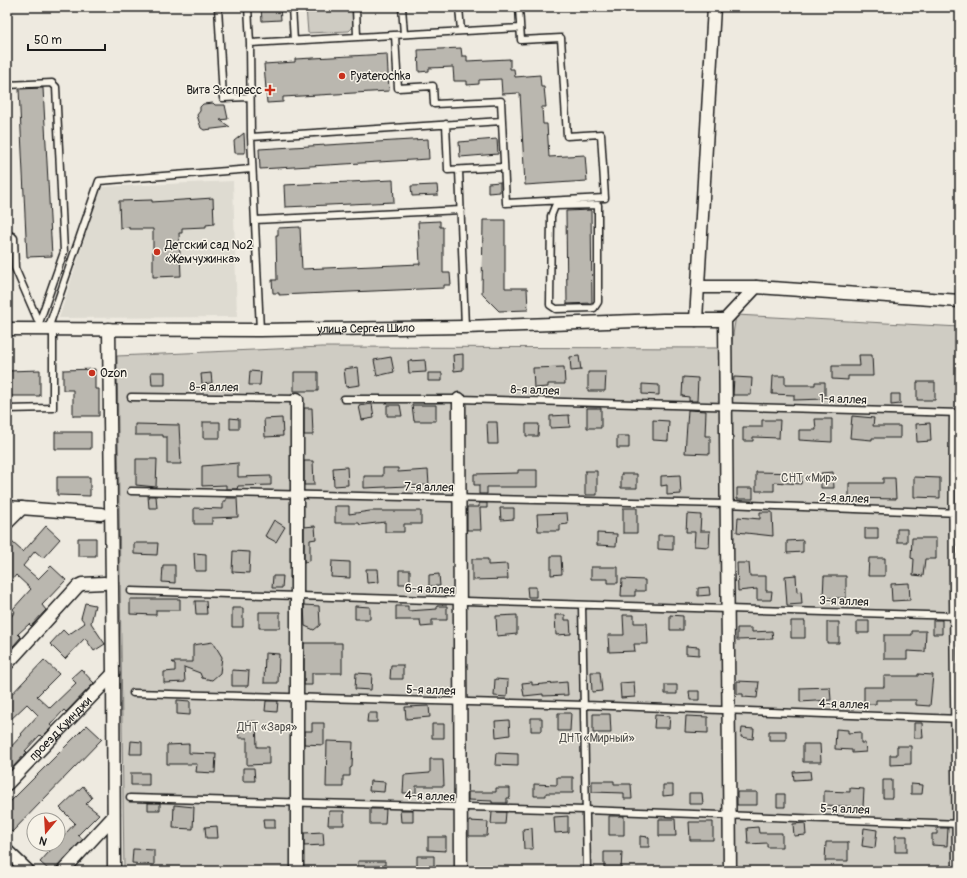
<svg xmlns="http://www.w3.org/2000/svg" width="967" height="878" font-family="Pangolin,sans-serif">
<rect width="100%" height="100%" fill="#eeeae0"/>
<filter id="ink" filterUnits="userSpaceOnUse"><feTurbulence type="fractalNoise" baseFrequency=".025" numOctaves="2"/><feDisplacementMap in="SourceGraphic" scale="8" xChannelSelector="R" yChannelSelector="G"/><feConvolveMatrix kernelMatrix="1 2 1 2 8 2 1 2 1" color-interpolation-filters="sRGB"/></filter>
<g filter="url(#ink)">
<path fill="#dedbd1" d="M233,181L237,317L59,318L101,187Z"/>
<path fill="#cfccc3" stroke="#767470" d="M306,7H352L353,27L349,31L308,33Z
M736,315L960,327V871H124L117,356L322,347L731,348Z"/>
<path fill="#bab7af" stroke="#1c1c1c" d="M261,7H280L281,20L262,21Z
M461,48L462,56H467V61L510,59V69H514L515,77L540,75L541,87H544L546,107H542L543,124H547L549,157L585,155L587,181L525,185L520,93L502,94L501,79L479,80V84L467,85V81H454L453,67L429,68V71L419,72L418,50Z
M387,54L389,91L283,97V102L267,103L264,64L295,62V59Z
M43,88L52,256L27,257L19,89Z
M213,103L215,105H225L228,119L220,120L230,127L204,130L201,128L197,115L200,111V107L203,104Z
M244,133L245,153H235L234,141Z
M428,139L429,159L260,169L259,149Z
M497,139L498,154L460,157L459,142Z
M393,180L394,202L285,207L284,185Z
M500,182V192L488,193V183Z
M437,185L438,195L412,196L411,186Z
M213,198L214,224L206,225V227L182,228V233H179L181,276L153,277V229H129V227L120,228L119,201L152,200V202Z
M591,210L592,303L567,304L566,211Z
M483,220H505V288H527L528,310L499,311L482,294Z
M440,221V227H443V273H450L451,285H444V288L279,295V293H273L272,280H277L276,235H278V228L300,227L302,269L420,264L418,222Z
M463,354V370L454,371L453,355Z
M859,355H872L873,376H848V380L832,379V366H860Z
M579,356L581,370L571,371L570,357Z
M391,357L394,372L377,376L374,360Z
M425,360L426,372L409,373L408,361Z
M358,367L360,385L346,387L344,369Z
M564,367L565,384H548V387L534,388L533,368Z
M95,369V389H99V416H73V390H63V370Z
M40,370V396H7V371Z
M250,371L261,372L260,385H249Z
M151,372H165V385H152Z
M294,372H318V391H294Z
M588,372H606L605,391H588Z
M211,373L212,383L202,384L201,374Z
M428,373H442V381H428Z
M773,376H785V385H815V382H825V399L794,400V395L772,394Z
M683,377L698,378L697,401H689V397L682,396Z
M734,377L752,378L751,395H733Z
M917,382H935V400H917Z
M642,384L659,385V395L642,394Z
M891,394H900V404L891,405Z
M372,404L374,418L362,420L359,406Z
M387,405H400L402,416H387Z
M412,405H436V421H414Z
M304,408H312L313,435H304Z
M587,408H601V428H587Z
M688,410L706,411L705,436H710V454L685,453Z
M569,415L570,427L550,428V416Z
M852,416L874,418L873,426H900V438H872V440L850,438Z
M230,418L239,419V429H230Z
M282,418L283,436L265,437L264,419Z
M815,419H832V442L799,440V430H816Z
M653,420L669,421L668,441L653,440Z
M762,420H780L779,438L753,437V441H743V427H762Z
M203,422H220V438H203Z
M487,422H497L498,444H488Z
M930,423L931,441L917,442L916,424Z
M135,424L179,425L181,464H167V437H163V435H135Z
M526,424H539L538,436H526Z
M55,432H91V449H55Z
M617,436H629V448H617Z
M136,459H157L156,487L136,485Z
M304,461H313L314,485H304Z
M238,463V477L271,476V485L238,486L237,489H226V485L202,486V466Z
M347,467L348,485L334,486L333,468Z
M383,468H398V472L428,470L429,485L364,488V476H383Z
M518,470H537V487H487V494H479V485H474V474L518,473Z
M585,471H597V495H585Z
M756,472L802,473L801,484L774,482V491H756Z
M833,472L834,488H821V473Z
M621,474H637V488H621Z
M680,475L681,494L667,495V485L661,486V476Z
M57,477H90V496L57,495Z
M914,477L940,478V498L914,497Z
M883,478H895L896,499L849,498V483H883Z
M737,488H753V499H737Z
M148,496H156L157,508H149Z
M226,498H237L238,517L212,518V524H194V508L223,509V501H226Z
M479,503H487V508H480L481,530H467V507H479Z
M335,506H349V514L370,511H421V524H404V532H385V522L360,525L359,523H335Z
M500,508H514V519L501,520Z
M623,508H637V533H623Z
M760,512H772L773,536L737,532L738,517L760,519Z
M567,513L568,524L560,525V531H538L537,514Z
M687,514L701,515L700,531H710L709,547L694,546L695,532H686Z
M274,520L285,527L276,542L265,536Z
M46,526L60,539L43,558L35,551L23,566L38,579L51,566L66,580L42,605L46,610L31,626L29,624L18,634L21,637L7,653V621L15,612L13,609L31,589L16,575L7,586V547L12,542L23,552Z
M315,526L316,539L310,540V561L304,562V527Z
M865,528H878V539H865Z
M897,529H907V542H897Z
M597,533L617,534L616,546L597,545Z
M658,535H673V550L658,549Z
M78,538H96V556H78Z
M912,538H936V559H925L923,576L913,575L914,559L911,558Z
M803,540V552L787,553V541Z
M134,543H158L157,555L134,554Z
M233,551L250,552L249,573L232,572Z
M194,553L206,554V571H195Z
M551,556H561L562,574L551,575Z
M869,558H885V576H868Z
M472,559H488V565L507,564L508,579L472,580Z
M332,561L350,562V578L331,577Z
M737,563H749L750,576H766V591H772L771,600H757V589L738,591Z
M163,565H175V583L162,582Z
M591,567H618V583H608V579H591Z
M366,569H378L379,582L367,583Z
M399,570H410V584H399Z
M439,574L440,586H429V575Z
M796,575L797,592L801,591L802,604L787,605L785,576Z
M273,576H283L282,588H272Z
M824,576H846V598H823Z
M622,579L645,580V591H635V596H621Z
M909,583L910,600L892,601L891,584Z
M527,587H536V597H528Z
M709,587L710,595L698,596V588Z
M130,599H180V610H156V615L130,614Z
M195,601H206L207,614H196Z
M85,603L95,605L91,623L105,644L94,651L85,638L65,659L50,644L63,630L68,635L85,623L81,618Z
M304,605L319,606L320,625L314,630L305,626Z
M355,606L370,607V619H355Z
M396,606H408V611L437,609V606H447V620H432V626L421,627L420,620H396Z
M232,608H243V627H232Z
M259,612H280V628H259Z
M517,615V634L497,636L496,616Z
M555,615H565V620H570L571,634L556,635Z
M623,615H634V623H647L648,644H634L635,651L609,652L608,635H624Z
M670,615L683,616V630H670Z
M933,620H942V634H933Z
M791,621H805V638H791Z
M857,621H869V633H857Z
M827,622H839V643H827Z
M737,628H752V632L772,631L773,639L737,640Z
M912,631H926L925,652L907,651V659H884V635H912Z
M213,642L222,657L220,673L212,680L202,678L200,673L184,667L185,682L164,683V672L175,671V664L172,662H193V645Z
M304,643H342V673H312V685H304Z
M686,646L699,647V655L686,654Z
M265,653L279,654L278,683H264Z
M44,660L59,674L37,696L50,708L76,683L71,678L81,669L94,683L66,712L64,710L50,725L52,727L42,737L40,735L25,751L27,752L12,768L7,763V751L22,735L21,734L38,715L27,704L7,723V699Z
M391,665H403V679H390Z
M232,670L249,671L248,686H232Z
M591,672H600L602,691L592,692Z
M356,673L372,674L371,690L355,689Z
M918,674L933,675L930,706L916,705V700H876V704H864V687H884V676H918Z
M495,679L508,680L507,697L494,696Z
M737,681L759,682L757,698L743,697V694H737Z
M532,682V685L567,682L568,695L543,696V694L524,696L522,683Z
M634,682L635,697L621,698L620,683Z
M665,685H677V694H665Z
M830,687L831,700L800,702V688Z
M689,691H699V700H690Z
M177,700L190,701V715L177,714Z
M266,701H278L277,712L265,711Z
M429,706L430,717L406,719L405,707Z
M368,713H377V722H367Z
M558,713H571L570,731H558Z
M593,714H610L611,733H593Z
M655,715L670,716L669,728H654Z
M686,716L708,717V733L685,732Z
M531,718H542V731H531Z
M509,720L510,735L496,737L495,721Z
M256,721L257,747H269V764L247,765V738H239L238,722Z
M312,723H324V745L304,744V731H312Z
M914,723H922L923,738H914Z
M432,724H444V738H432Z
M87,725L102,739L12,832L7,827V805Z
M742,728L754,729L753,739L741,737Z
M836,729L848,730V733L861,732V743H865L866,752L852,753V750L835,749Z
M769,731H786V740H769Z
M131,741L142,742V754H130Z
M327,741L353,742L352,767L350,768V776H343V787H326Z
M189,744V753L216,754L215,773L196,772L197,764H167V745Z
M803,744H820L821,762H803Z
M897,746H911V764L890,765V755H897Z
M496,753L518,754V766L495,765Z
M430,759H443L444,786H416V793H403L404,775L430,773Z
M243,768H254L255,781H243Z
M810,771L811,779L794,780L793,772Z
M131,773H149V785H131Z
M557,777H573V793H546V796H534V784L557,785Z
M883,780H892V798H883Z
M370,781L385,782L384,792L369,791Z
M592,781H614V784H631L632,799H624V793L592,792Z
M911,784L923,785L922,794H911Z
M663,785H673V795L663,796Z
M83,786L92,798L86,804L99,814L78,835L83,839L58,866L56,871H50L40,862L75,823L60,808Z
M496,788H510V798H507V803H492V801L468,800V792H496Z
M850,788L864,789L863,807L824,805V791L850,792Z
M737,792H757V805H737Z
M689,793H702L703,804H689Z
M777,794H785V807H777Z
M148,803H160V810H148Z
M174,805L194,807L193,829L173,828Z
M370,809H386L385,824H370Z
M400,810H413V822H401Z
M329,811H344V825H328Z
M492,812H506L505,824H491Z
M568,816V832L555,833L554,817Z
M609,816H624V835H609Z
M263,819H275V828H264Z
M659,819H675L676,836H659Z
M469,821L488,822L487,836H469Z
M689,822H713V840H690Z
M805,823L806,835L794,836L793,824Z
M217,826L218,838H206L205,827Z
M758,827L759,833H782V847H767V843L748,844L747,828Z
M532,828L533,849H524L523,829Z
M864,828L877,830L875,848L862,846Z
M937,828H948L947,846L932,845V834H937Z
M323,832L324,845L304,846V833Z
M640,836L649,837V847H640Z
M895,836H907V852H895Z
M428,837H446V851L428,850Z
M826,842H848V861H825Z
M133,849L154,850V865L132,863Z
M604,852H622L621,871H604Z
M417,856H434V871H417Z
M358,861H385V871H358Z"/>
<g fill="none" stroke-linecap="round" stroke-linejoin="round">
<g stroke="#1c1c1c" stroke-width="9">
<path id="lane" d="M218,7L223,98L249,97
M248,7L250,43L251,137L260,330
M292,7L294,41
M356,7L357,37
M402,7L404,34
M459,7L461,31
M395,35L398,88L433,86L434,104L501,101L506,203L605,198L601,134L567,136L561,38L521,40L519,7
M250,43L520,28
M7,85L52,83L56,87L64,252L39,323
M446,124L448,170L504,167
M251,137L502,121
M459,170L465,327
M598,205V302L594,308L556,309L550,305L551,216L555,206Z
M255,220L461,210
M7,235L12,236L14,238L15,268L39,323
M48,329L99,181L252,169
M131,397L297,399
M344,399H459L960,413
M7,409L53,408V329
M953,413C951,566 955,718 956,871
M131,491L726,504L960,513
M131,591L960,616
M582,605L587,871
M133,693L585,705L960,719
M130,798L585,810L960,824"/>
</g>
<g stroke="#1c1c1c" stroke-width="15">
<g id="street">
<path d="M698,287H756L960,301"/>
<path d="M696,320L714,7"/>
<path id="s1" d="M7,329L260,330L465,327L663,320H725"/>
<path d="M109,329L113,674L114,871"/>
<path d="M459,399L461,871"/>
<path d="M7,507L101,514"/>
<path d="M7,523L22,508"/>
<path d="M7,664L78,586L82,584L104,583"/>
<path id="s2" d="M7,784L113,674"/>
<path d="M7,851L28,871"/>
<path d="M63,871L113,817"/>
<path d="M297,871V399"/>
<path d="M730,871L725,320L756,287"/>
</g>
</g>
<use href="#lane" stroke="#f7f3e8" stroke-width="6"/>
<use href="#street" stroke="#f7f3e8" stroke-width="12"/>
</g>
</g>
<g fill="#c8321e" stroke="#f7f3e8" stroke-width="1.5">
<circle cx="342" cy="76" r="4"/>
<path d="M268 84h4v4h4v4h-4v4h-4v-4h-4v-4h4z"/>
<circle cx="157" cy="252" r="4"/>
<circle cx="92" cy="373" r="4"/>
</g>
<g text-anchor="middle" stroke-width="3" stroke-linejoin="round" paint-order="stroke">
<g font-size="12" fill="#1c1c1c" stroke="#f7f3e8" text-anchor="start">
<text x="350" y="80">Pyaterochka</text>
<text x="262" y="94" text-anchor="end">Вита Экспресс</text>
<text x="165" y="249">Детский сад №2<tspan x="165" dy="14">«Жемчужинка»</tspan></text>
<text x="100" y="377">Ozon</text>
</g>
<g font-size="12" fill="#1c1c1c" stroke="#f7f3e8">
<text dy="4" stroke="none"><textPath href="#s1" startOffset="359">улица Сергея Шило</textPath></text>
<text transform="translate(214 387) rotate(1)" y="4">8-я аллея</text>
<text transform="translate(535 390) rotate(2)" y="4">8-я аллея</text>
<text transform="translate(843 399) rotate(2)" y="4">1-я аллея</text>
<text transform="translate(429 487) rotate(1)" y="4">7-я аллея</text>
<text transform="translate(844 498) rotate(2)" y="4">2-я аллея</text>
<text transform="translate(430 589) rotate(2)" y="4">6-я аллея</text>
<text transform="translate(844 601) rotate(2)" y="4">3-я аллея</text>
<text transform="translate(431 690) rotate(2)" y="4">5-я аллея</text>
<text transform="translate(844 704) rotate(2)" y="4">4-я аллея</text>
<text dy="4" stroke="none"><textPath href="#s2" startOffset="77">проезд Куинджи</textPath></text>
<text transform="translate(430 796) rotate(2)" y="4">4-я аллея</text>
<text transform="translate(845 809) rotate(2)" y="4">5-я аллея</text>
</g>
<g font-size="12" fill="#52514e" stroke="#f7f3e8">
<text x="809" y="482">СНТ «Мир»</text>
<text x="267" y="731">ДНТ «Заря»</text>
<text x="597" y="742">ДНТ «Мирный»</text>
</g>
</g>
<rect width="967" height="878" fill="none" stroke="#f7f3e8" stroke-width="24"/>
<rect x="12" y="12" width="943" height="854" fill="none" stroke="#1c1c1c" stroke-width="1.5" filter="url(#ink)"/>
<g transform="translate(46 832) rotate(198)"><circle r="19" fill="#f7f3e8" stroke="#9f9d96"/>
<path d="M0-3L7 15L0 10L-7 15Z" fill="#c8321e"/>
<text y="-6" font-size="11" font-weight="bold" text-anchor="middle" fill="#1c1c1c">N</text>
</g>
<path d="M28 44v6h77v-6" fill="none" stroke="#1c1c1c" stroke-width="2"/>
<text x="34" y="44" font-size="12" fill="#1c1c1c" stroke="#f7f3e8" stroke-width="3" paint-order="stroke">50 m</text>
</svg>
